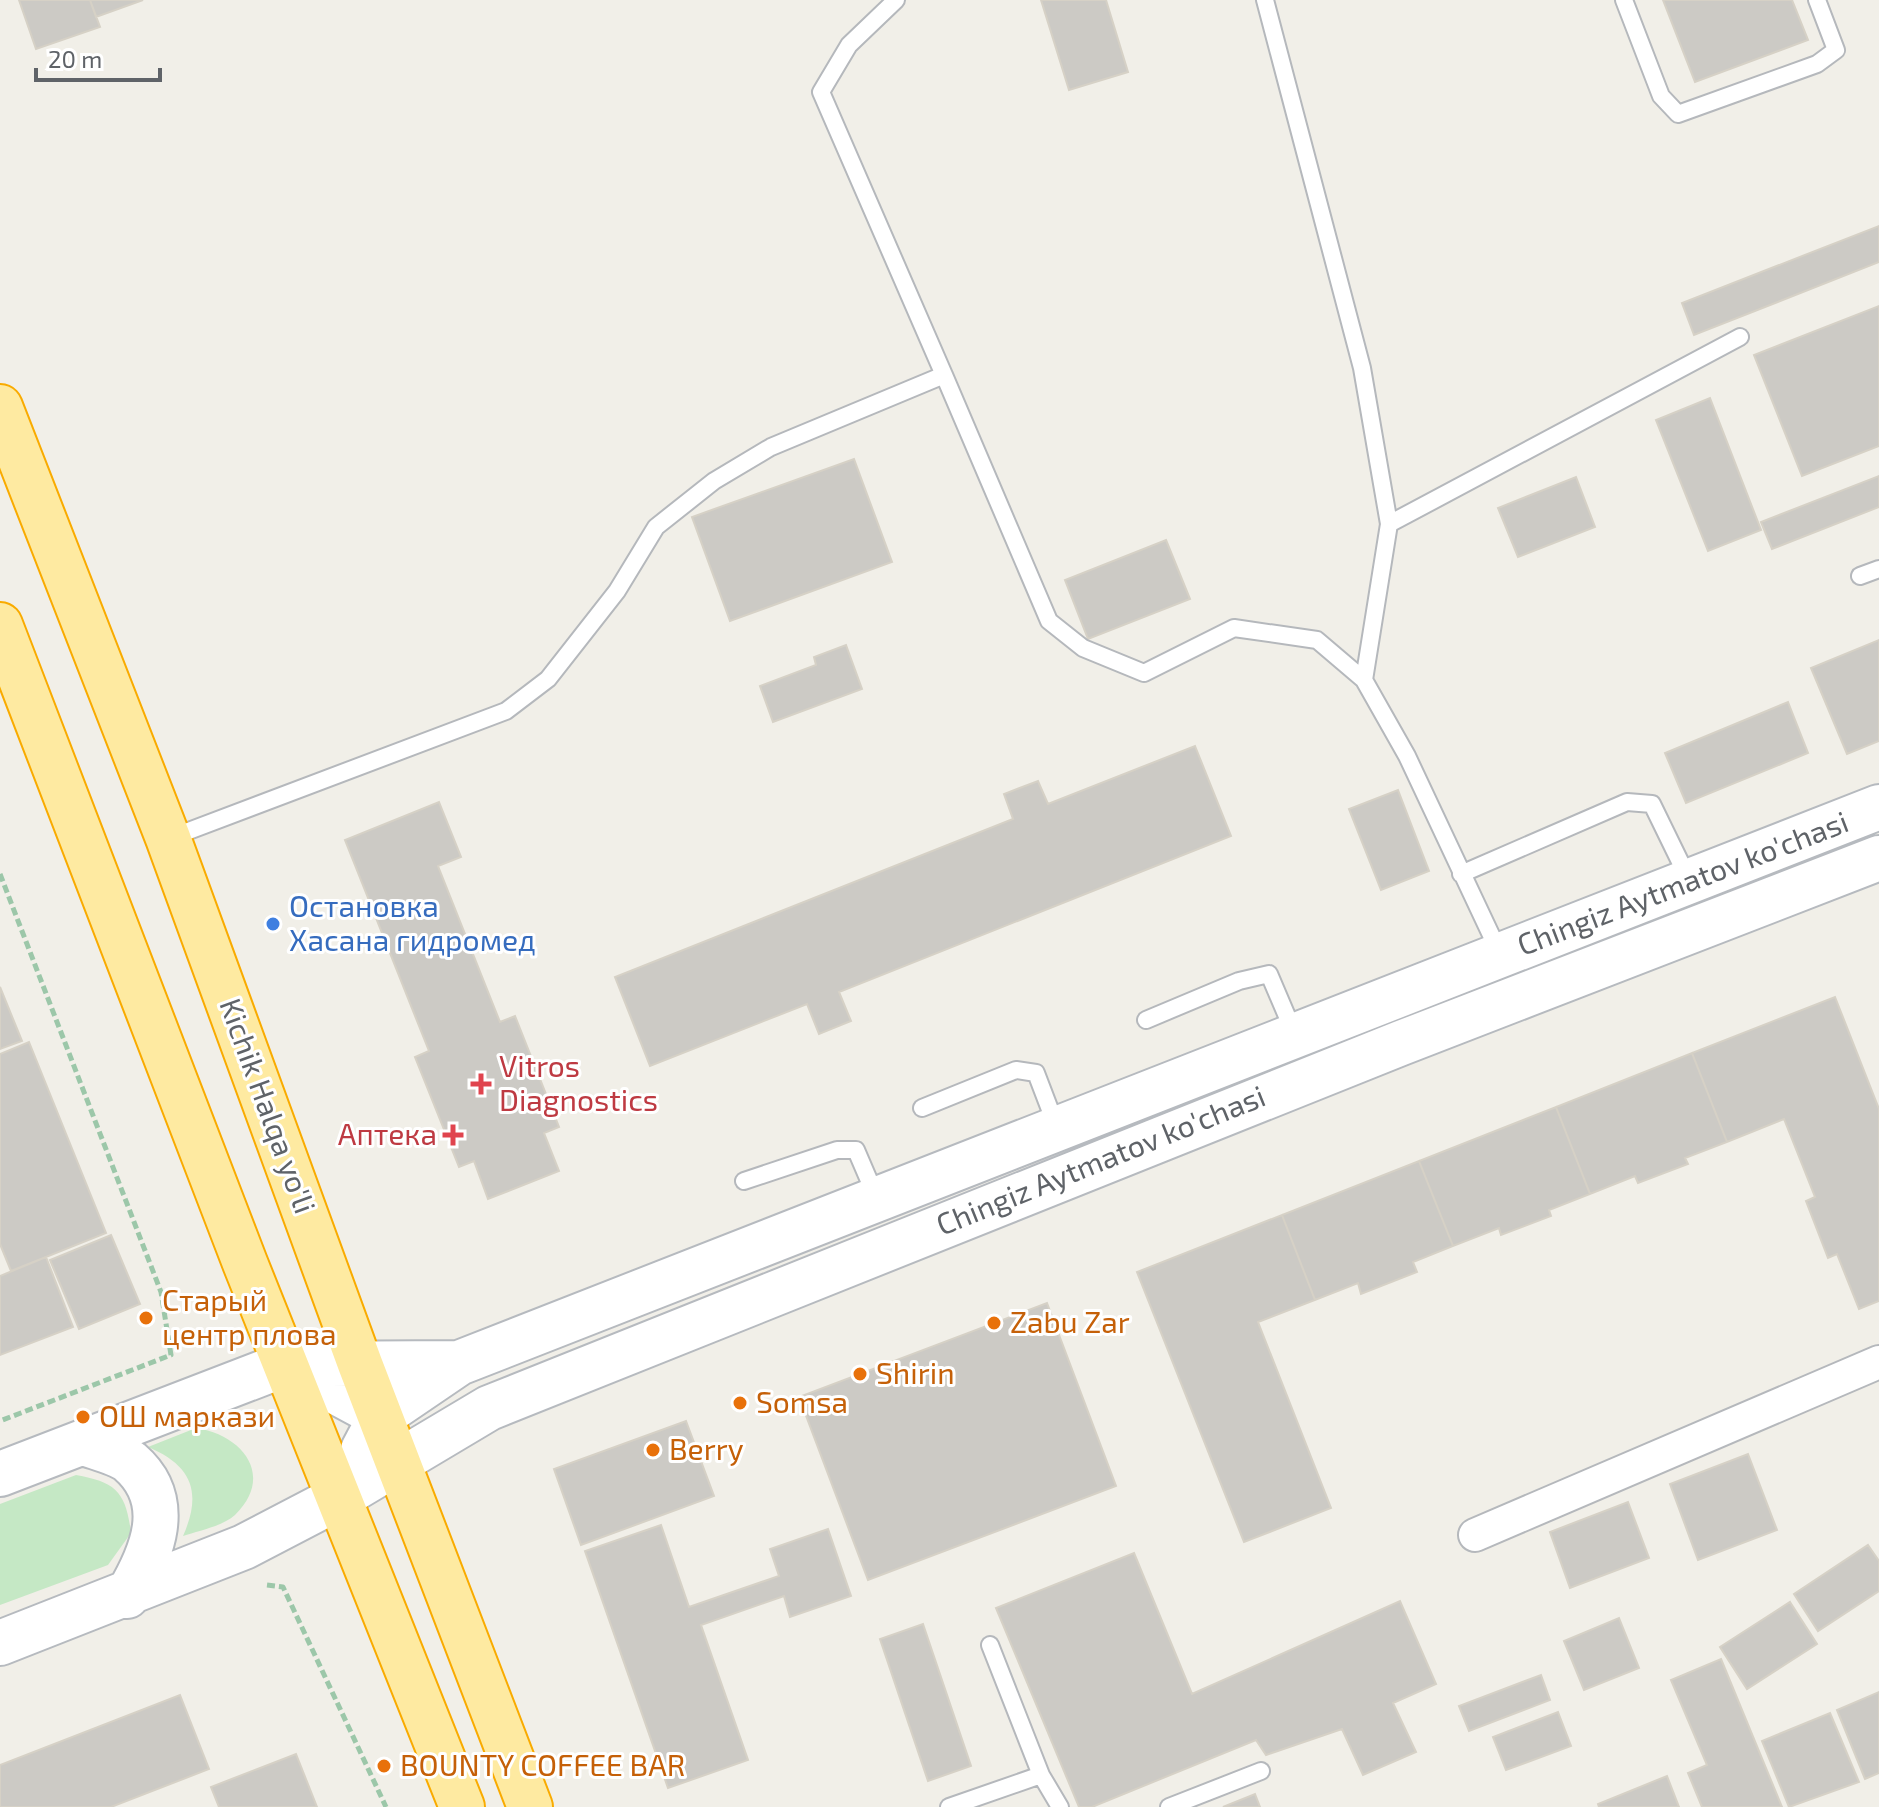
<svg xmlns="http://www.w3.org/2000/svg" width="1879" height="1807" font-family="'Exo 2',sans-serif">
<rect width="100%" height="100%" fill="#f1efe8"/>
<path fill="#c5e8c5" d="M196,1428C243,1435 275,1476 235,1515C223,1526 198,1531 183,1536C202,1493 193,1466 148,1447Z
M76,1475C116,1482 126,1492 131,1533L108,1565L0,1605V1504Z"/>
<path fill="#cccac5" stroke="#d6d1c6" stroke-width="2" d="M19,0H90L100,27L36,49Z
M90,0H143L96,17Z
M1041,0H1106L1128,72L1069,90Z
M1663,0H1792L1808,40L1695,82Z
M1879,226V262L1694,335L1682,303Z
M1879,306V446L1802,476L1754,355Z
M1710,398L1761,530L1708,551L1656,420Z
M854,459L892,562L730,621L692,517Z
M1879,476V507L1772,549L1761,522Z
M1576,477L1595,527L1518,557L1498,508Z
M1166,540L1190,599L1088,639L1065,580Z
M1879,640V741L1847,754L1811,668Z
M846,645L862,689L773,722L760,686L816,665L814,657Z
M1788,702L1808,753L1686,803L1665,753Z
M1195,746L1231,836L839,992L851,1021L819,1034L807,1004L650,1066L615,977L1013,819L1004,794L1038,781L1048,804Z
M1398,790L1429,871L1381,890L1349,809Z
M439,802L461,857L438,866L500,1022L515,1016L559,1127L544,1133L559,1171L488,1199L474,1161L459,1167L415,1057L429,1051L345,840Z
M0,987L22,1041L0,1049Z
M1835,997L1879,1109V1301L1859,1309L1837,1254L1828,1258L1806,1201L1815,1197L1784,1119L1727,1142L1692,1053Z
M29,1042L106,1233L11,1271L0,1244V1054Z
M1692,1053L1727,1142L1685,1158L1688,1164L1638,1183L1635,1176L1590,1194L1556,1107Z
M1556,1107L1590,1194L1549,1210L1551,1216L1501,1235L1499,1228L1453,1246L1419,1161Z
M1419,1161L1453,1246L1413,1262L1417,1272L1361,1294L1358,1283L1315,1300L1282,1215Z
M1282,1215L1315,1300L1258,1322L1331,1508L1244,1542L1137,1272Z
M111,1235L140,1304L79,1329L50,1260Z
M46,1257L73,1327L0,1355V1276Z
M1047,1303L1116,1486L868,1580L799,1397Z
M686,1421L714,1496L581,1545L554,1469Z
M1748,1454L1777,1530L1698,1560L1670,1484Z
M1628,1502L1649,1558L1570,1588L1550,1532Z
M661,1525L689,1607L779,1576L770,1549L828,1529L851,1596L790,1617L784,1596L701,1625L748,1760L668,1788L585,1551Z
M1868,1545L1879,1561V1591L1818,1631L1794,1594Z
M1134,1553L1192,1694L1400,1601L1436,1684L1393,1703L1416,1752L1363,1775L1342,1729L1266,1755L1256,1740L1092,1807H1079L996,1608Z
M1790,1602L1817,1644L1747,1689L1720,1647Z
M1619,1618L1639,1668L1584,1690L1564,1641Z
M923,1624L971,1766L928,1781L880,1639Z
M1721,1659L1782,1807H1702L1688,1773L1707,1765L1671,1680Z
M1541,1675L1550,1700L1469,1731L1459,1706Z
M1879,1692V1773L1865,1779L1837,1710Z
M180,1695L209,1769L111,1807H0V1765Z
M1558,1712L1571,1746L1506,1770L1493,1737Z
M1830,1713L1859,1782L1789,1807L1762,1741Z
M296,1754L317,1807H219L211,1787Z
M1667,1776L1679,1807H1599L1598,1804Z
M1255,1794L1260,1807H1223Z"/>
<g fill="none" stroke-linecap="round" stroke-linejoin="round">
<g stroke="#b5b8bc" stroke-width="20">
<path id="service" d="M1265,0L1362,368L1389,524L1364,680
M1624,0L1661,96L1678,114L1817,64L1836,50L1817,0
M944,375L1049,621L1083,648L1144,673L1234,628L1317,640L1364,680L1407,756L1500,954
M1389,524L1740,337
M1860,576L1879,569
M170,838L506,711L548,679L617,591L656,527L714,481L771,447L944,375L821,92L849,45L896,0
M1461,874L1627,802L1652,804L1689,880
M1146,1020L1239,981L1269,974L1295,1035
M922,1108L1016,1070L1036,1073L1057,1128
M744,1181L837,1150H856L877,1199
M990,1645L1041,1775
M949,1807L1041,1775L1060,1807
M1169,1807L1261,1771"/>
</g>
<g stroke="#b5b8bc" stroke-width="36">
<path id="minor" d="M1475,1535L1879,1362"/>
</g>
<g stroke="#b6babf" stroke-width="48">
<path id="secondary" d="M288,1366L381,1416
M84,1443C97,1448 119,1453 130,1462C175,1501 152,1554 127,1596
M363,1450L381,1416L459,1363L1879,807
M0,1474L286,1364L459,1363
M0,1643L244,1547L338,1498L489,1408L1401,1043L1879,858"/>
</g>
<g stroke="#f9ab00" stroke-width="48">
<path id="trunk" d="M0,407L168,838L360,1364L530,1807
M0,625L245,1263L462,1807"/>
</g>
<path stroke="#9cc7a9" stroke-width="5" stroke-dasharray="8 4" stroke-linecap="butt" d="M0,874L161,1292L171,1355L0,1421
M267,1585L283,1587L386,1807"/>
<use href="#service" stroke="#fff" stroke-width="16"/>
<use href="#minor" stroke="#fff" stroke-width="32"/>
<use href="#secondary" stroke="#fff" stroke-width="44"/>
<use href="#trunk" stroke="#feeaa1" stroke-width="44"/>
</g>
<circle fill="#3f7fe0" stroke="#fff" stroke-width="3" cx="273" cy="924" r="8"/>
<g fill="#e0444e" stroke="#fff" stroke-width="3">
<path d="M477 1072h8v8h8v8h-8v8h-8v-8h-8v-8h8z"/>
<path d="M449 1123h8v8h8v8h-8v8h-8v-8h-8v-8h8z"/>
</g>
<g fill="#e8710a" stroke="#fff" stroke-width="3">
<circle cx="146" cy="1318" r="8"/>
<circle cx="994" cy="1323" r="8"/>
<circle cx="860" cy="1374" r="8"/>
<circle cx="740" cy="1403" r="8"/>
<circle cx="83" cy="1417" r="8"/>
<circle cx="653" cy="1450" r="8"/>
<circle cx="384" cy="1766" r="8"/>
</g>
<g text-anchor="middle" stroke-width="6" stroke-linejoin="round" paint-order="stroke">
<g font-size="30" fill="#5f6368" stroke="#fff">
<text transform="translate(1683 884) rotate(-21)" y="10">Chingiz Aytmatov ko'chasi</text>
<text transform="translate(267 1106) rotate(70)" y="10">Kichik Halqa yo'li</text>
<text transform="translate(1101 1161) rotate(-22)" y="10">Chingiz Aytmatov ko'chasi</text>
</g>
<g font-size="30" fill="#366cbe" stroke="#fff" text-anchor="start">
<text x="289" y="917">Остановка<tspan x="289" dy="34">Хасана гидромед</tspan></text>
</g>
<g font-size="30" fill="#be3a42" stroke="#fff" text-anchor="start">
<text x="499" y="1077">Vitros<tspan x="499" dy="34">Diagnostics</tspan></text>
<text x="437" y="1145" text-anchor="end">Аптека</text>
</g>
<g font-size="30" fill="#c56008" stroke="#fff" text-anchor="start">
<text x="162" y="1311">Старый<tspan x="162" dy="34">центр плова</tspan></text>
<text x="1010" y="1333">Zabu Zar</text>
<text x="876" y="1384">Shirin</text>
<text x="756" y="1413">Somsa</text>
<text x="99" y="1427">ОШ маркази</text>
<text x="669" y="1460">Berry</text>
<text x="400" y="1776">BOUNTY COFFEE BAR</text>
</g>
</g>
<path d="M36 68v12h124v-12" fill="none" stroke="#5f6368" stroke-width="4"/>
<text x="48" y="68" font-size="24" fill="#5f6368" stroke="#ffffff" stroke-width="6" paint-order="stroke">20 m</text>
</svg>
